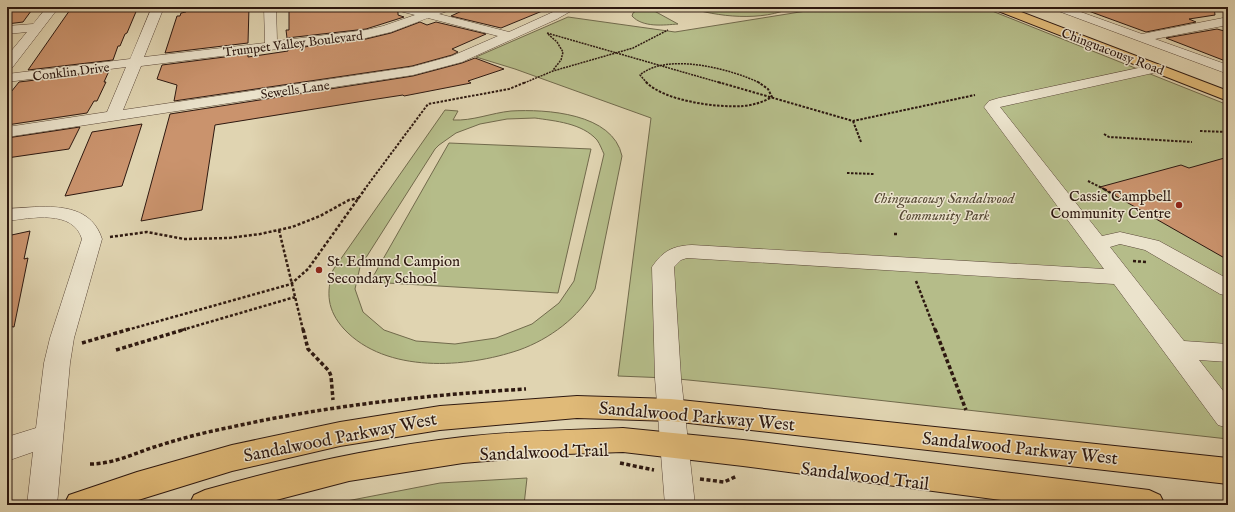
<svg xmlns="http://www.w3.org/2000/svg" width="1235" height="512" font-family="'IM FELL English',serif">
<rect width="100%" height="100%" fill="#e0d4b1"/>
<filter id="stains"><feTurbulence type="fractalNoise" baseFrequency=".005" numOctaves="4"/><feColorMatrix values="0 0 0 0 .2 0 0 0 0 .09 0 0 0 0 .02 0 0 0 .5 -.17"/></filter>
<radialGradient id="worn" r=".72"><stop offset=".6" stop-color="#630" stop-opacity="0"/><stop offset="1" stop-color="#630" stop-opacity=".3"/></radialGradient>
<path fill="#b5bc89" stroke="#716a4c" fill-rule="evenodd" d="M642,7H647L678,24C664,25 643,28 632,16L633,13Z
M686,7C705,7 722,10 740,11C758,11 775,7 793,7C762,22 718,17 686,7Z
M831,7H982L1228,105V439L769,388L668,378L618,376L651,118L515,69L476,57L568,17L675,32Z
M445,110L458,111L453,120C473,121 491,113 511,111C546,109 613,113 622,156L595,289C579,317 550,339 519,350C466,368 386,374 344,329C327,310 326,293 333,270ZM535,118C555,121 582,123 597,140C600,144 602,150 604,154L574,281L559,303L532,324L496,338L455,344L416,341L384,330L363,312L355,289L360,267L435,149L439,145L456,133L480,124L507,119Z
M449,143L591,149L558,293L370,282Z
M527,478L524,505H326L440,483Z"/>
<path fill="#ca936d" stroke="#2d1810" d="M7,7H34L23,22L7,24Z
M72,7H138L127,33L125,34L120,46H118L113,60L28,70Z
M190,7H249L248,43L165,53L177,16H180L181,13L186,12Z
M289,7H388L392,10L398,12V15L404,17L366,29L287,38L286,30H289Z
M476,7H552L501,28L451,16L464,10L468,11Z
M1083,7H1214L1215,15L1189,19L1196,22L1146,32L1083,9Z
M420,22L427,25L436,22L486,34L452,49L458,52L452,55L412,66L174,101L177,85L157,79L162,65L248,54V57L288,51V49L366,39L391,33Z
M1217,29L1228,32V62L1166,38Z
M475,58L504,69L468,81L471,83L404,96L403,95L364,101L215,125L202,210L141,221L170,114L413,76L462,63Z
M109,71L104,82H106L97,101H94L87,113L7,125V97L19,82Z
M142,124L122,186L65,196L92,132Z
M80,127L69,149L7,158V138Z
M1228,157V260L1100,187L1181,165L1189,168Z
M30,231L24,259L28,258L14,327L7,326V236Z"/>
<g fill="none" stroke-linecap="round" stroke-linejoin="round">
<g stroke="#5a4738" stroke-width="1">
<path id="minor" d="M47,7H59L12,68L7,69V56L27,32L7,34V26L33,24Z
M152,7H164L144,57L265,43L264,7H276L277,41L366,30L383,26L415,15L392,9L390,7H409L426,11L438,7H455L453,9L439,14L509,32L564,7H578L557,19L462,62L413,75L7,137V127L107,112L126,67L7,82V74L130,59ZM428,18L498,36L452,56L412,67L123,110L141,66L366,38L391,32Z
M1051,7H1067L1142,34L1228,17V25L1155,39L1228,65V74L1053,9Z
M1157,64L1162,65L1164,68L1162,71L1000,107L1102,236L1120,232L1159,241L1228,279V296L1220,294L1145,250L1120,244L1110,247L1184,341L1228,344V362L1199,360L1228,397V428L1218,425L1114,284L687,258L681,260L674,267L681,378L695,505H665L655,378L652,267C663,251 672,246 692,245L1104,269L984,107L989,101L999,98Z
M35,207C63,206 92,208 102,239L74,338L70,363L57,505H27L33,452L7,461V437L36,428L44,363L50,338L82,239C73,209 31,218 7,221V209Z"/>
</g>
<g stroke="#2d1810" stroke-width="2">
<path id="major" d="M991,7H1008L1228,91V101L993,9Z
M577,396L671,399L1228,458V484L671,421L577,418L440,430L340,446L232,471L122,505H64L69,495L137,472L232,445L340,422L440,406Z
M623,428L743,440L1149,490L1160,495L1165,505H1039L743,466L623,452L566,454L463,463L349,481L257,505H189L194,495L205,490C289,466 376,447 463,437C516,431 570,430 623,428Z"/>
</g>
<path stroke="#2d1810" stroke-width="1.5" stroke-dasharray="2 1" stroke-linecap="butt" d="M547,33L721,83
M548,34L557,42L563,52L561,60L553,70
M524,83L553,71L633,48L668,30
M647,83L640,75C667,52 731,69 760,83"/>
<path stroke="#2d1810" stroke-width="2" stroke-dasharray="2.5 1.5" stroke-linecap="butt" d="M646,82C664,101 718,108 743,106C754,105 763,102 772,97L768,89L758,82
M718,82L853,121L975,95
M853,121L861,142
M1200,131L1228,132
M1104,134L1109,137L1192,142
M847,173L874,174
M1088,181L1106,190
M364,190L428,104L509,89L526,82"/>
<path stroke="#2d1810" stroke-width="2.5" stroke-dasharray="3 2" stroke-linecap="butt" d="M1104,189L1116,196
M279,230L303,330
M894,234H898
M110,237L147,232L184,239L229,238L260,234L292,227L320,216L349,200L359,198
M1133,261L1146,262
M916,281L935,330
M127,330L291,284L308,269L365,189
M182,330L295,297"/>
<path stroke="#2d1810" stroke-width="3.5" stroke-dasharray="4 2.5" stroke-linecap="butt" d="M303,329L308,349L329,371L331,376L333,400
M935,329L966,410
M82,343L130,329
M116,350L186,329
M620,463L654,470
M90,464C112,464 131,455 151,448C176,440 201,433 227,428C325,406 425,395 526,389
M700,479L724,482L737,476"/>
<use href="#minor" fill="#ebe3cc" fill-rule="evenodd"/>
<use href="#major" fill="#e0ba78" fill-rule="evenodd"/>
</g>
<g fill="#8f2418" stroke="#ebe3cc" stroke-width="1.5">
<circle cx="1179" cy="205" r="4"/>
<circle cx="319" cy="270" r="4"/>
</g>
<g text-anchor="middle" stroke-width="3" stroke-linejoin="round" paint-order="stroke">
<g font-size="13" fill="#2d1810" stroke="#ebe3cc">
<text transform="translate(293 43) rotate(-7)" y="5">Trumpet Valley Boulevard</text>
<text transform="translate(1113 51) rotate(21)" y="5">Chinguacousy Road</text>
<text transform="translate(71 71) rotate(-7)" y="5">Conklin Drive</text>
<text transform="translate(295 89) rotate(-8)" y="5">Sewells Lane</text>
</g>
<g font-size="15" fill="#2d1810" stroke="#ebe3cc" text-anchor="end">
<text x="1171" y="201">Cassie Campbell<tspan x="1171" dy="17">Community Centre</tspan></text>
<text x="327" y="266" text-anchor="start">St. Edmund Campion<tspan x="327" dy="17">Secondary School</tspan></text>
</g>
<g font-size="15" font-style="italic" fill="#564934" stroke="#ebe3cc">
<text x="944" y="203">Chinguacousy Sandalwood<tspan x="944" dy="17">Community Park</tspan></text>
</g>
<g font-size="18" fill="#2d1810" stroke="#ebe3cc">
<text transform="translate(697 416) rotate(5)" y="6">Sandalwood Parkway West</text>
<text transform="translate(340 437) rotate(-11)" y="6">Sandalwood Parkway West</text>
<text transform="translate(1020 448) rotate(6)" y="6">Sandalwood Parkway West</text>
<text transform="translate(544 452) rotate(-2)" y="6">Sandalwood Trail</text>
<text transform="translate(865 476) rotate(7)" y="6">Sandalwood Trail</text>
</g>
</g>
<rect width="1235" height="512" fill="none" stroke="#e0d4b1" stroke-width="24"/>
<rect x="8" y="8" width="1219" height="496" fill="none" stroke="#2d1810" stroke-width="2"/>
<rect x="12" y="12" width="1211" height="488" fill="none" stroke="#2d1810"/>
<rect width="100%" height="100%" filter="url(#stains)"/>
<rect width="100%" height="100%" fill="url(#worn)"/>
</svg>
